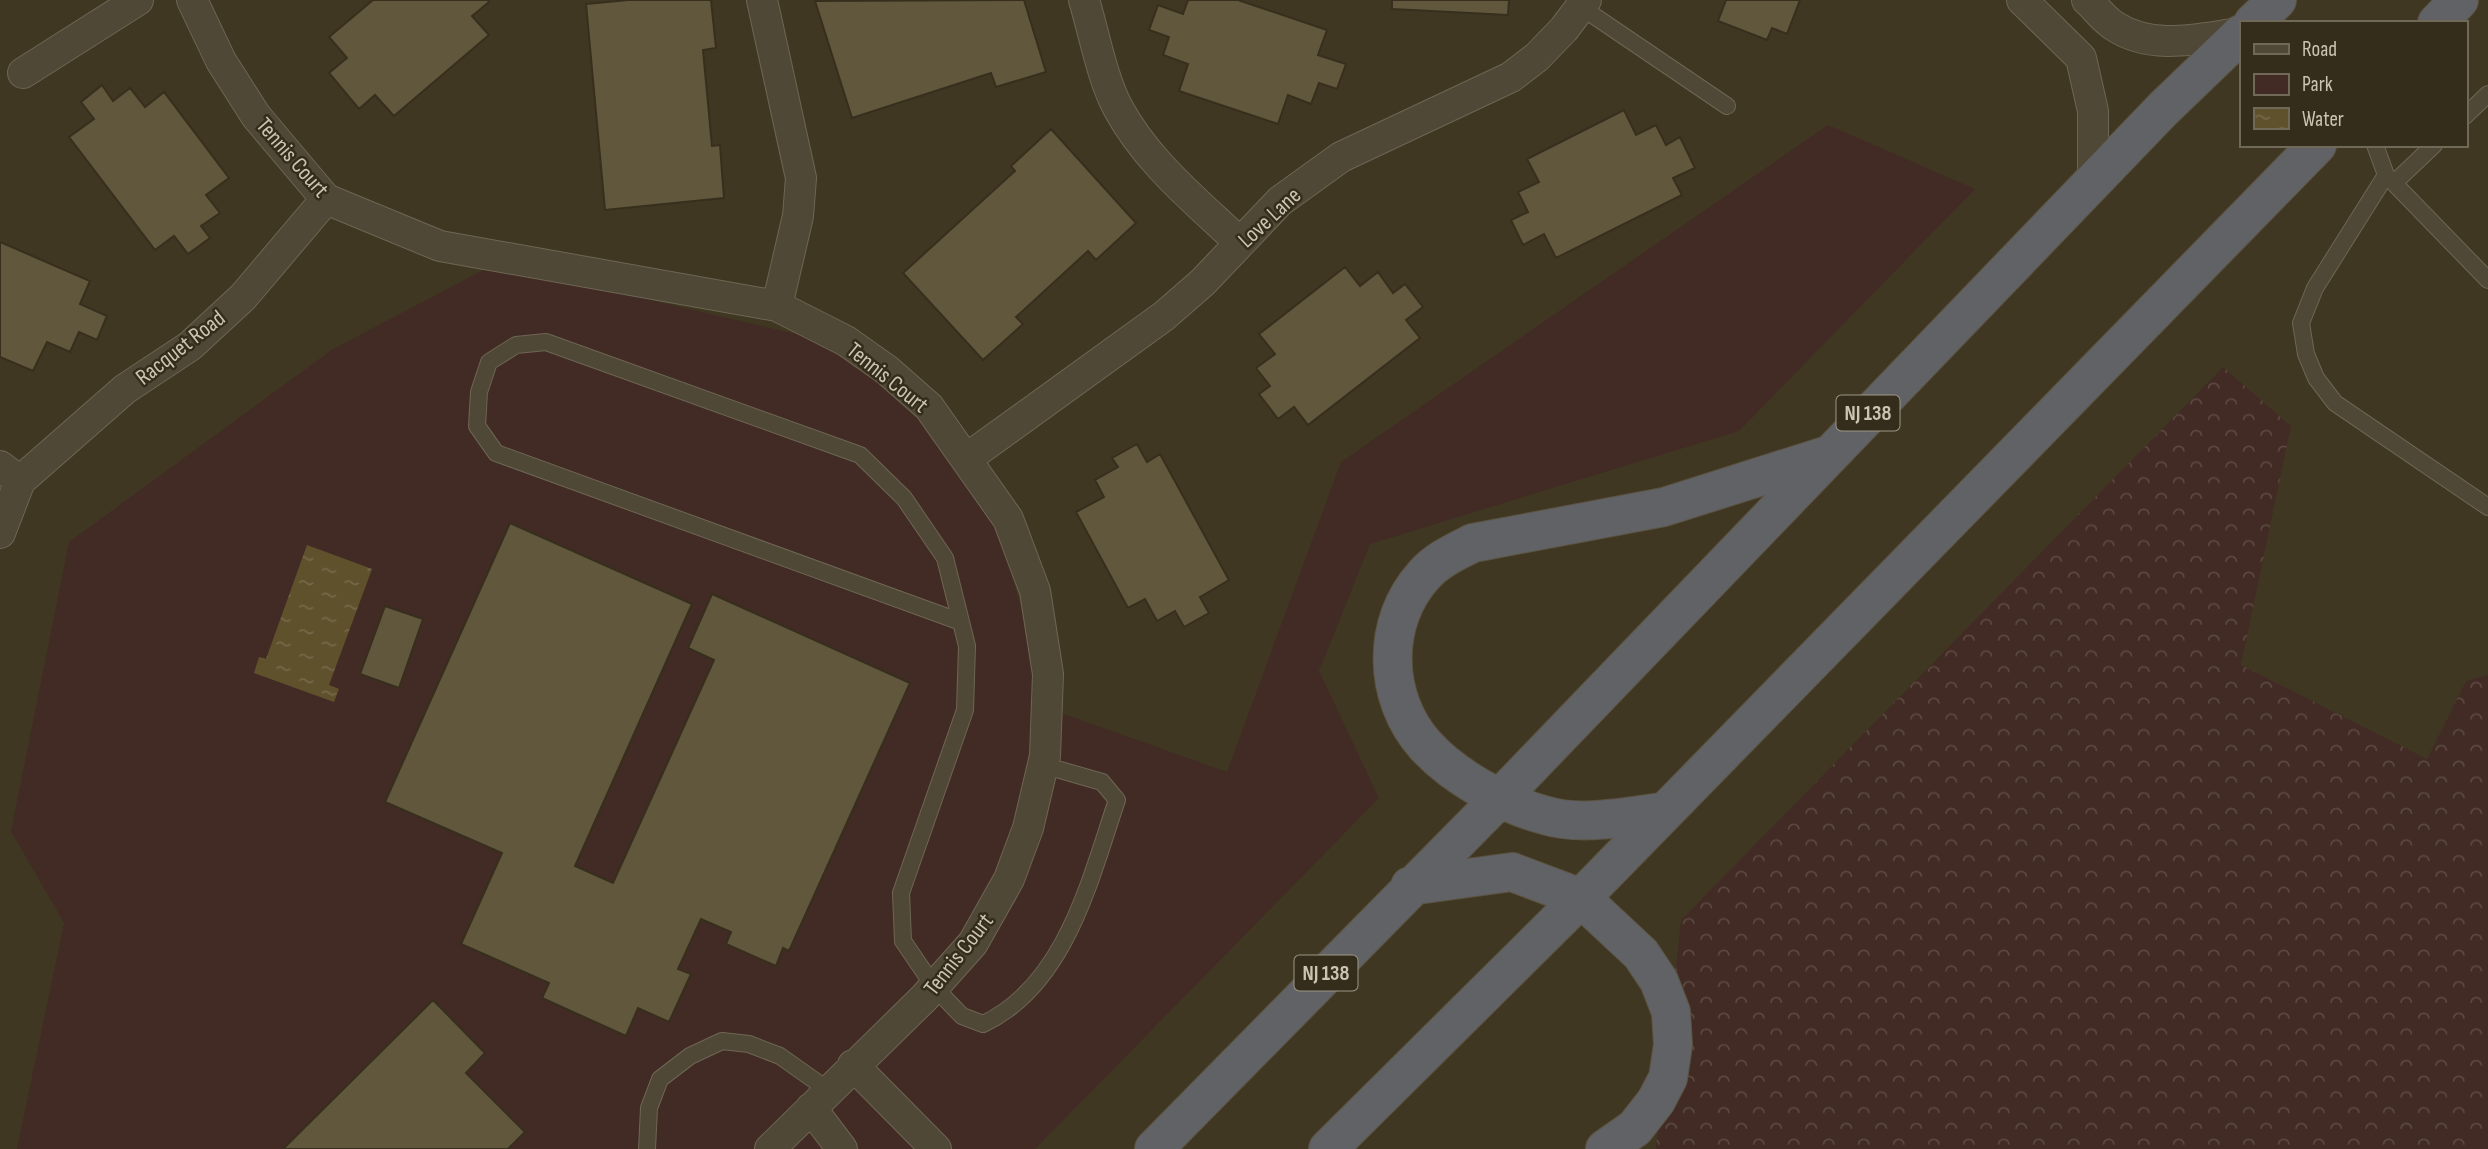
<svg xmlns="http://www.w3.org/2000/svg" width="2488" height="1149" font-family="'Sofia Sans Condensed',sans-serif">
<defs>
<pattern id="forest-crowns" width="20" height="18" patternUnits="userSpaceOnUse" patternTransform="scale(1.75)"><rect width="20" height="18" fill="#412b24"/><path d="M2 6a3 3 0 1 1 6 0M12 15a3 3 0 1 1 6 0" fill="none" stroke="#5b4841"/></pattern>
<pattern id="water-ripples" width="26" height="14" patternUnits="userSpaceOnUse" patternTransform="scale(1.75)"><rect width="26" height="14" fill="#60512d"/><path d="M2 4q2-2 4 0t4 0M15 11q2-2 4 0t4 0" fill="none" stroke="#756849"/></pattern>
</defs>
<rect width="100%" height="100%" fill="#403722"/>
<path fill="url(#forest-crowns)" d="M2223,367L2291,426L2241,665L2427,759L2466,681L2488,675V1149H1656L1681,920Z"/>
<path fill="#412b24" d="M1828,125L1975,189L1739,431L1370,544L1319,671L1379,798L1035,1149H17L64,923L11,831L69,542L333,349L495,264L852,347L976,450L1050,709L1227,772L1341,462Z"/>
<path fill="url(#water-ripples)" d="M307,545L372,569L329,685L339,689L334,702L254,673L259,657L266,659Z"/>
<path fill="#60573d" stroke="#372f1d" stroke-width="2" d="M373,0H488L489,2L472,16L489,35L394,116L375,95L359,109L329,73L347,58L329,37Z
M628,0H711L716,48L703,50L712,146L720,145L724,198L605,210L586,4Z
M1024,0L1046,72L996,87L991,73L852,118L815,1Z
M1188,0H1238L1327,30L1318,55L1346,64L1337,89L1319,83L1311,104L1288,95L1278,124L1179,91L1188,64L1163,55L1169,37L1149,30L1158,5L1183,14Z
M1392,0H1509L1508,15L1392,9Z
M1726,0H1800L1787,34L1772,28L1767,40L1718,21Z
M102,85L113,101L130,88L145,107L164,92L229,178L206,195L220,213L201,226L210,238L188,254L174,236L155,250L69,137L94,119L81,102Z
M1624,110L1636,135L1656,125L1666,145L1680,137L1695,168L1673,178L1682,195L1556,258L1544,234L1523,245L1511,220L1528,212L1518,192L1539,182L1527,159Z
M1051,129L1136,223L1096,260L1088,251L1016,317L1023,324L983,360L903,273L1015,171L1011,166Z
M0,242L90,281L80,304L107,316L97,340L79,332L70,352L47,342L33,371L0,357Z
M1345,267L1360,286L1378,272L1393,293L1405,284L1423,307L1406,320L1420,338L1308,425L1294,407L1278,419L1259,394L1270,386L1256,368L1275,354L1259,334Z
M1137,444L1147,462L1160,454L1229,580L1200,597L1209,613L1184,627L1175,611L1157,621L1145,599L1128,608L1076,512L1104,497L1095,480L1118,467L1112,458Z
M510,523L692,604L575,866L613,883L714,660L688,648L712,594L910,683L789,951L783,948L776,966L726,944L731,932L701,919L678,969L691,974L669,1022L638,1008L626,1036L542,998L549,983L461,944L502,853L385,802Z
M385,606L423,619L399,688L360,674Z
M433,1000L485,1053L466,1073L525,1132L508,1149H283Z"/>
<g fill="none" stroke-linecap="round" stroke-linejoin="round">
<g stroke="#6e6654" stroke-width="18">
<path id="service" d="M1581,7L1727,106
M2465,116L2488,94
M2375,145L2386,175L2488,280
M2386,175L2315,288L2301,323L2306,354L2316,378L2335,403L2488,507
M2394,183L2434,145
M961,622L496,453L477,426L479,392L489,362L516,345L546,342L860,455L904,498L945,558L967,646L965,710L901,893L903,941L935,988L962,1016L983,1024C1066,985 1090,879 1117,800L1102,782L1043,765
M647,1149L649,1108L660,1079L690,1056L722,1041L749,1044L780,1056L828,1090"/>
</g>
<g stroke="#6e6654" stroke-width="32">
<path id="minor" d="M192,0L221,61L256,116L326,199L440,246L777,306L846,341L887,370L929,407L1008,519L1035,591L1048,674L1045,756L1028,828L1009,879L973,943L924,998L770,1149
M762,0L801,178L798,216L777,306
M1084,0C1094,33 1102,78 1118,108C1147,162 1196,201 1240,243
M2022,0L2081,58L2093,111V181
M2087,0C2096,8 2105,21 2116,27C2154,51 2200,38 2241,33
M23,73L138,0
M966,459L1164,316L1203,282L1280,201L1341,157L1511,77L1537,57L1564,29L1586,0
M0,466L20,481
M0,533L20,481L125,389L190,346L243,297L326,199
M853,1065L936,1149
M811,1108L842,1149"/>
</g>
<g stroke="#5b5341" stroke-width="40">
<path id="trunk" d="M2253,23L2277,0
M2437,23L2459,0
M1665,812C1626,816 1583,827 1544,815C1503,804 1454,777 1425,745C1383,698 1381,622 1424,575C1437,560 1455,552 1473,543L1664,507L1825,456
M1410,886L1512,872L1581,898L1641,954L1659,981L1671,1012L1673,1045L1668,1078L1656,1101L1635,1128L1605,1149
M1154,1149L1500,798L2163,109L2241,34
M1328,1149L1581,898L2317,145"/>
</g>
<use href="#service" stroke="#504836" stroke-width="16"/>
<use href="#minor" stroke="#504836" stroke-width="30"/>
<use href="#trunk" stroke="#616266" stroke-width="38"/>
</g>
<g text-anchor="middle" stroke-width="5" stroke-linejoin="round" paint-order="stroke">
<g fill="#352d1b" stroke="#9e9785" stroke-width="2">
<rect x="1836.5" y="395.5" width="63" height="35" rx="5"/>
<rect x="1294.5" y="955.5" width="63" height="35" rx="5"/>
</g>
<g font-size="21" font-weight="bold" fill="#cbc4b2">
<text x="1868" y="420">NJ 138</text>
<text x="1326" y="980">NJ 138</text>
</g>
<g font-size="23" fill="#cbc4b2" stroke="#352d1b">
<text transform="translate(293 157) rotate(49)" y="8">Tennis Court</text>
<text transform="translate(1269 217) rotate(-43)" y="8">Love Lane</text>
<text transform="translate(180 347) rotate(-38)" y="8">Racquet Road</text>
<text transform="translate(888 377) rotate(39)" y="8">Tennis Court</text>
<text transform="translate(958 954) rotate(-52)" y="8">Tennis Court</text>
</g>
</g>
<rect x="2240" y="21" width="228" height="126" fill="#352d1b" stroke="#716957" stroke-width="2"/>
<rect x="2254" y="44" width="35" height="10" fill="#504836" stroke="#716957" stroke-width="2"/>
<text x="2302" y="56" font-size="21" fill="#cbc4b2">Road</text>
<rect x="2254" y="74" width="35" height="21" fill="#412b24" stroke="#716957" stroke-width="2"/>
<text x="2302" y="91" font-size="21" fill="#cbc4b2">Park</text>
<rect x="2254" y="108" width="35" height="21" fill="url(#water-ripples)" stroke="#716957" stroke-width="2"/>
<text x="2302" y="126" font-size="21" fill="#cbc4b2">Water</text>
</svg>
